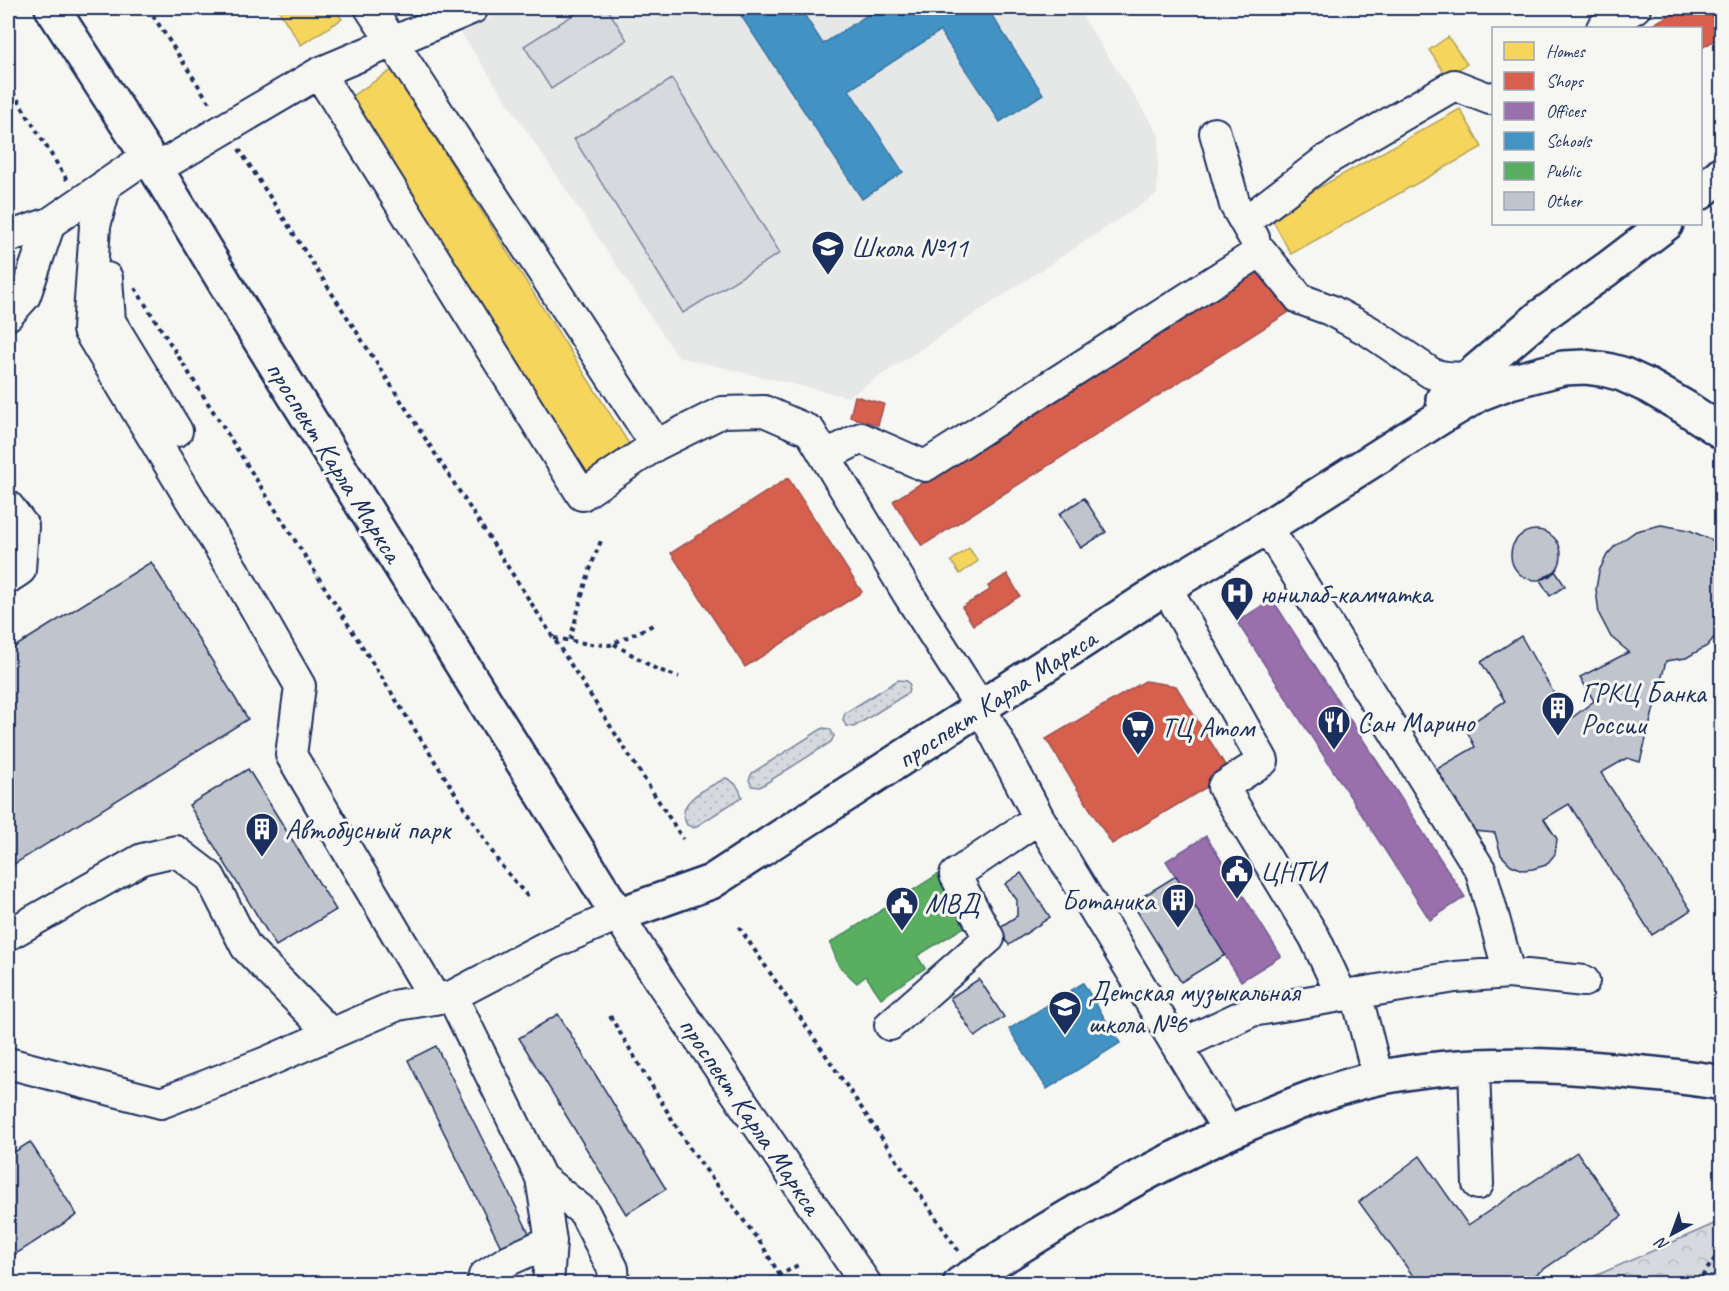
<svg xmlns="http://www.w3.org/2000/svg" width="1729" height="1291" font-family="Caveat,sans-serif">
<defs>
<pattern id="grass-dots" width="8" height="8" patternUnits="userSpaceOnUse" patternTransform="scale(1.5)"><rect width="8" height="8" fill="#d6d9dd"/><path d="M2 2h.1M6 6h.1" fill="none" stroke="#b7bbc0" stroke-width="1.8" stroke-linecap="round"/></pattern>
<pattern id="park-crowns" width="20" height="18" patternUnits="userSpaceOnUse" patternTransform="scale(1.5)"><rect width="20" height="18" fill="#d6d9dd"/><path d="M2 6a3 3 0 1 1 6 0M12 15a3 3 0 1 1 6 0" fill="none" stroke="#b7bbc0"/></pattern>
</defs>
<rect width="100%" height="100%" fill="#f6f6f2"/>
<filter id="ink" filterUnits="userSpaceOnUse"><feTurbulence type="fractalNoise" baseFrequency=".0167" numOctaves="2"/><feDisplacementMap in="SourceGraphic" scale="12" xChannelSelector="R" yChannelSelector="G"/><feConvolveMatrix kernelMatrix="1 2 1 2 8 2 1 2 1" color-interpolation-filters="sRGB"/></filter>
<g filter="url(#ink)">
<path fill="#e6e7e7" d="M508,8H1077L1159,135L1157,194L848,397L678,357L461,33Z"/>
<path fill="url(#grass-dots)" stroke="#78849e" stroke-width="1.5" d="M898,680L907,681L910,685L908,693L854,727L846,726L843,720L845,713Z
M823,728L830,729L834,736L831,742L760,787L752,786L749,780L752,773Z
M726,778C735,782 739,787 742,797L694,828L687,825C673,801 708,788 726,778Z"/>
<path fill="url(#park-crowns)" stroke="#78849e" stroke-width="1.5" d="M1721,1221V1283H1579Z"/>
<path fill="#d6d9dd" stroke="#78849e" stroke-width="1.5" d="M584,8H607L627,40L551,89L524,46Z
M672,79L780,253L683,313L574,139Z"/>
<path fill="#f6d55c" stroke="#b4a35d" stroke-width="1.5" d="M277,8H334L342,19L301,45Z
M1448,37L1467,64L1447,77L1429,50Z
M392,70L631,447L586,476L347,99Z
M1460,109L1482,147L1291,254L1270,215Z
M969,548L978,561L960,574L951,561Z"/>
<path fill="#d6604d" stroke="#9e5152" stroke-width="1.5" d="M1681,8H1722V36L1700,49V28H1647Z
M1260,268L1289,312L922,546L893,501Z
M855,396L884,404L878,425L850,417Z
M788,478L862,592L745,667L671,553Z
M1007,574L1020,596L973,625L962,607L990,590L988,586Z
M1145,681L1176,686L1230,773L1112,844L1046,739Z"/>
<path fill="#9970ab" stroke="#735c94" stroke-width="1.5" d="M1272,599L1465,897L1430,920L1237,622Z
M1206,836L1281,956L1241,981L1166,861Z"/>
<path fill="#4393c3" stroke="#3775a5" stroke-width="1.5" d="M736,8H800L823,44L878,8H987L1043,94L1000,122L940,31L849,90L903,172L862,199Z
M1083,983L1120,1043L1047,1089L1009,1029Z"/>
<path fill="#5aae61" stroke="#478860" stroke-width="1.5" d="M943,871L974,921L917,956L925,968L881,998L866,976L857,983L839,966L830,943Z"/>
<path fill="#c0c4cd" stroke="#1b2f5e" stroke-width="1.5" d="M1084,498L1106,532L1081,548L1059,514Z
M1661,525L1689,530L1716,542L1722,543V628L1707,646L1686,658L1666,661L1640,762L1627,758L1601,773L1691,910L1652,935L1569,804L1544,819L1557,839L1555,854L1546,865L1533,869L1523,870L1511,865L1501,855L1495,833L1473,831L1437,769L1475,747L1465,727L1505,701L1481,662L1521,636L1569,720L1594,701L1580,677L1629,652L1611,637L1599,614L1596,589L1599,571L1607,555L1615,546L1636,531Z
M1511 555a25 25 0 1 1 50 0a25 25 0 1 1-50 0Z
M151,562L248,719L8,868V651Z
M1555,571L1565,586L1550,596L1540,580Z
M248,769L336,910L276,946L189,805Z
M1021,873L1050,917L1009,945L997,929L1017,916V900L1005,884Z
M1176,876L1225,955L1181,982L1132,903Z
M979,979L1004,1017L975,1037L950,998Z
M558,1014L666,1189L626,1214L519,1038Z
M436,1046L530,1235L502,1249L408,1060Z
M30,1142L77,1215L8,1259V1156Z
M1577,1152L1622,1216L1522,1284H1419L1359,1202L1420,1156L1468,1225Z"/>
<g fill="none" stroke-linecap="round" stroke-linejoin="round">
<g stroke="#1b2f5e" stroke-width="34">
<path id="minor" d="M370,8L656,445
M1602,28L1635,8
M319,73L582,495L656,445L722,412L764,411L810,431L908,594L981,708L1039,818L1229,1132
M1215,133L1235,205L1254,238
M156,169L319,73L473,8
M106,184L95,226L88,330L241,583L300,686L291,755L435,999
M1245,222L1326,160L1454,85L1490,99L1494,97
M8,237L50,223L148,156
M107,278L110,321L177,431
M8,315L25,296L50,223
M825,456L861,438L925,466L1261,251L1300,299L1330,310L1369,331L1431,373C1447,380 1468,377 1485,376
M8,506L23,526L20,570L8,578
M1267,527L1481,871L1509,973
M1166,587L1263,761L1223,787L1315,938L1342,996
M8,935L142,859L176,851L210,877L246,947L331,1034
M1356,993L1378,1078
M890,1025L989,938L955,875L1039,818
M1178,1046L1252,1011L1455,977L1509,973L1584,981
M8,1063L161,1103L264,1063L398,1005L452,996
M1474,1067L1478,1184
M541,1178L584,1212L613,1269L614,1284
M482,1284L484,1276L509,1260L551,1241
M548,1284L551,1241L541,1178L452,996L551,944L618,915L660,981L866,1284"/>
</g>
<g stroke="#1b2f5e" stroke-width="38">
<path id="major" d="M52,8L156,169L245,316L618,915L711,882L1166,587L1267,527L1441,417L1481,393L1494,388L1510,382L1563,368L1585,367L1607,370L1622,374L1648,386L1686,408L1722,432
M1700,193L1722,173
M1443,399L1541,316L1607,269L1666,224
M960,1284C1052,1225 1145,1169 1245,1125C1289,1106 1332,1088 1378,1078C1458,1061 1542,1063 1622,1071C1656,1074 1689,1077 1722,1083"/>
</g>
<path stroke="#1b2f5e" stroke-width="4" stroke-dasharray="4.5 4.5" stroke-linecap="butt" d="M148,8L211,105
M8,84L67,180
M239,149L683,839
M135,288L500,864L528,897
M554,638L589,644L610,645L653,625
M570,640C579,607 587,573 601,541
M614,644L656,669L679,677
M739,927L959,1252
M610,1016L688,1146L762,1245L785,1284
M743,1284L775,1278L798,1265
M1697,1284L1722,1248"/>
<use href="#minor" stroke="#f6f6f2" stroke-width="30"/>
<use href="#major" stroke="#f6f6f2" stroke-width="33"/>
</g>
</g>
<defs>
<g id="school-pin" transform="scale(1.725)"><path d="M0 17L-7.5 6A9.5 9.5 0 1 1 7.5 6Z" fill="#1b2f5e" stroke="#f6f6f2"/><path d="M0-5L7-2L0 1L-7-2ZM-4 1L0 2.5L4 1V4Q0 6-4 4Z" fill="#fff"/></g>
<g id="hospital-pin" transform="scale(1.725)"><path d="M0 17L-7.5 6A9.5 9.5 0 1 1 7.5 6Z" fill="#1b2f5e" stroke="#f6f6f2"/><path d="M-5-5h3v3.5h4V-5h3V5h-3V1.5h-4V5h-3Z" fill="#fff"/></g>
<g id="building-pin" transform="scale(1.725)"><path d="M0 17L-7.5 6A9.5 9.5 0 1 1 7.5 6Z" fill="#1b2f5e" stroke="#f6f6f2"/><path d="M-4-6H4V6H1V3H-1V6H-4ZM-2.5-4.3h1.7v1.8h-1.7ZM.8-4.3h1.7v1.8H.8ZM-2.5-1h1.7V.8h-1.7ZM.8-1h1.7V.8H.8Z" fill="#fff"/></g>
<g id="restaurant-pin" transform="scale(1.725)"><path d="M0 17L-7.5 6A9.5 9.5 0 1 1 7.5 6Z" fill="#1b2f5e" stroke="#f6f6f2"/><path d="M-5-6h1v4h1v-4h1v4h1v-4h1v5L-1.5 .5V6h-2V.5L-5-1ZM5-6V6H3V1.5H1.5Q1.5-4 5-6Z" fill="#fff"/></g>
<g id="supermarket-pin" transform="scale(1.725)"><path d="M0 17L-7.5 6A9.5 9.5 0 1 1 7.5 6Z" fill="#1b2f5e" stroke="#f6f6f2"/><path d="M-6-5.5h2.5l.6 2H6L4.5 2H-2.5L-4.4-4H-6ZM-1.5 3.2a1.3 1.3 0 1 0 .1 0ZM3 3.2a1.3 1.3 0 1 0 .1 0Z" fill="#fff"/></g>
<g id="civic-pin" transform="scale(1.725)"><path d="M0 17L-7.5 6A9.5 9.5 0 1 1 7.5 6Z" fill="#1b2f5e" stroke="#f6f6f2"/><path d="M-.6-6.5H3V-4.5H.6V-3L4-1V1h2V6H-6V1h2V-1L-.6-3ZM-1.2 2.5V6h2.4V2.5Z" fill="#fff"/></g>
</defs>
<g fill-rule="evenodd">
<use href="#school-pin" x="828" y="247"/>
<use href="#hospital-pin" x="1237" y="593"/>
<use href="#building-pin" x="1558" y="708"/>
<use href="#restaurant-pin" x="1334" y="722"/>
<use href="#supermarket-pin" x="1138" y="727"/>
<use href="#building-pin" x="262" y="829"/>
<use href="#civic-pin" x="1237" y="871"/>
<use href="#building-pin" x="1178" y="900"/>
<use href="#civic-pin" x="902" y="903"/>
<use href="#school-pin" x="1065" y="1007"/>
</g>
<g text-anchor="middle" stroke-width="6" stroke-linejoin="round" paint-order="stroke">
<g font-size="28" fill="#1b2f5e" stroke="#f6f6f2" text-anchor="start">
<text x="851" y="257">Школа №11</text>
<text x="1260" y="603">юнилаб-камчатка</text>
<text x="1581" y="702">ГРКЦ Банка<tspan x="1581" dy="32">России</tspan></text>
<text x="1357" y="732">Сан Марино</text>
<text x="1161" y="737">ТЦ Атом</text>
<text x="285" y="839">Автобусный парк</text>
<text x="1260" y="881">ЦНТИ</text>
<text x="1155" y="910" text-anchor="end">Ботаника</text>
<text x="925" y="913">МВД</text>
<text x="1088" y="1001">Детская музыкальная<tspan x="1088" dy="32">школа №6</tspan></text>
</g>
<g font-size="28" fill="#1b2f5e" stroke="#f6f6f2">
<text transform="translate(335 461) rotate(58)" y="10">проспект Карла Маркса</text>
<text transform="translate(996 698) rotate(-33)" y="10">проспект Карла Маркса</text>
<text transform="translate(751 1115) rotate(56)" y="10">проспект Карла Маркса</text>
</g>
</g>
<rect width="1729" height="1291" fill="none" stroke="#f6f6f2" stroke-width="30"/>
<rect x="15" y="15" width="1699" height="1261" fill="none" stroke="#1b2f5e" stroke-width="2" filter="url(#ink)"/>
<rect x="1492" y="27" width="210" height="198" fill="#f6f6f2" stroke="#9ea6b7" stroke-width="1.5"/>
<rect x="1504" y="42" width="30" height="18" fill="#f6d55c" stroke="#9ea6b7" stroke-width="1.5"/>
<text x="1546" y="57" font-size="18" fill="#1b2f5e">Homes</text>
<rect x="1504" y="72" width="30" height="18" fill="#d6604d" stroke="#9ea6b7" stroke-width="1.5"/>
<text x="1546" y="87" font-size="18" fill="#1b2f5e">Shops</text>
<rect x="1504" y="102" width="30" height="18" fill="#9970ab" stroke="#9ea6b7" stroke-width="1.5"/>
<text x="1546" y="117" font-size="18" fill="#1b2f5e">Offices</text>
<rect x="1504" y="132" width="30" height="18" fill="#4393c3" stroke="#9ea6b7" stroke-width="1.5"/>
<text x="1546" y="147" font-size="18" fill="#1b2f5e">Schools</text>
<rect x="1504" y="162" width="30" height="18" fill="#5aae61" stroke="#9ea6b7" stroke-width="1.5"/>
<text x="1546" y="177" font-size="18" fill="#1b2f5e">Public</text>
<rect x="1504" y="192" width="30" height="18" fill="#c0c4cd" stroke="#9ea6b7" stroke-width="1.5"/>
<text x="1546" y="207" font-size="18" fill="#1b2f5e">Other</text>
<g transform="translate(1672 1234) rotate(221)" stroke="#f6f6f2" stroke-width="4.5" paint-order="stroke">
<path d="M0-4.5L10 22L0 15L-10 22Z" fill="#1b2f5e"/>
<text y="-9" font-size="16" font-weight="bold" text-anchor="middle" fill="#1b2f5e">N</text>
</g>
</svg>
